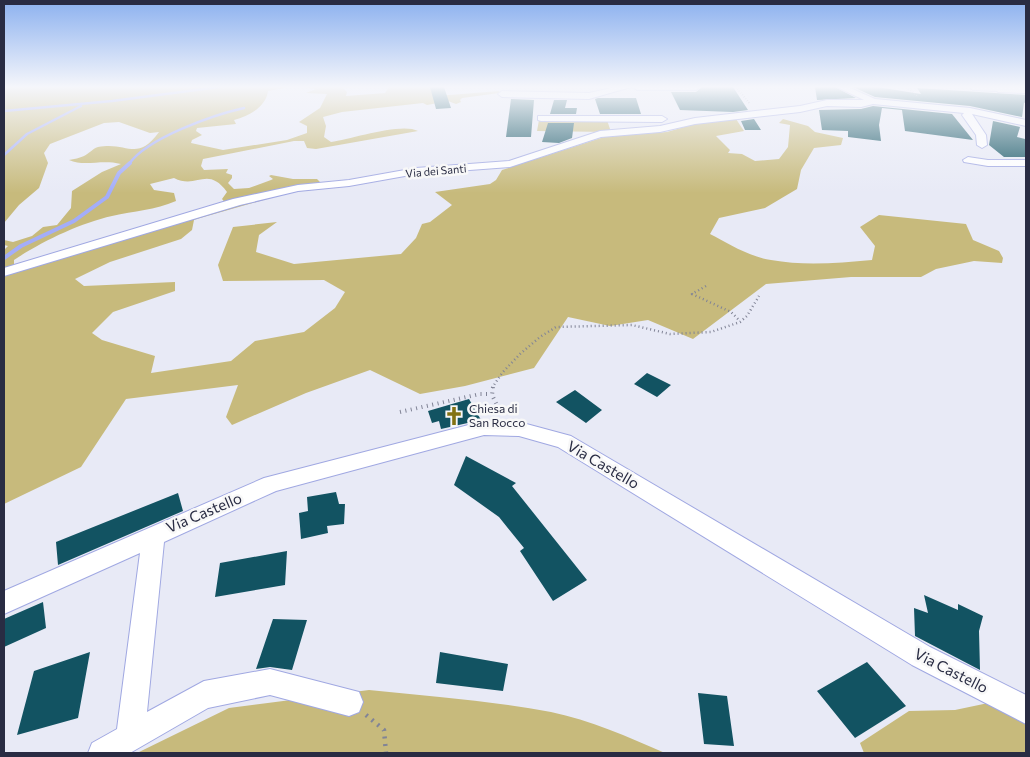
<svg xmlns="http://www.w3.org/2000/svg" width="1030" height="757" font-family="Commissioner,sans-serif">
<rect width="100%" height="100%" fill="#e8eaf6"/>
<path fill="#c7ba7c" fill-rule="evenodd" d="M4,87H290L268,91C266,107 249,116 234,120L236,124L197,128L196,131L202,135L192,140L191,143L223,150L287,140L307,133V126L299,122L320,108L327,94L306,93L316,89L301,87H368L343,88L347,92L346,96L385,93L389,87H441L437,96L499,91V93L462,98L460,100L461,102L456,104L448,101L427,105L423,103L342,112L323,117L326,126L324,137L331,142C351,139 402,122 418,131L316,149L307,148L304,141H294L203,159L201,166L204,170L228,169L226,173L232,175V178L228,183L234,189L249,188L271,180L273,179L269,176L271,175L293,179H317L320,182L313,188L288,193L200,218L194,220L192,230L181,239L110,262L75,279L84,286L175,282V291L113,312L92,333L102,340L155,356L151,373L231,361L255,341L304,332L335,308L345,292L324,280L223,281L218,265L233,227L277,222L259,235L256,252L294,264L401,254L416,238L422,224L430,222L452,205L435,192L490,184L496,180L502,170L604,137L667,132L698,123L736,119L744,131L716,136L730,150L728,153L742,154L755,161L779,159L788,147L790,125L779,123L783,119L808,126L815,132L843,138L841,145L814,148L801,170L797,189L765,208L719,218L710,234C729,244 750,257 771,260C804,266 838,263 872,260L875,246L860,227L879,215L966,224L973,240L999,251L1003,258L1002,263L974,261L936,269L921,277H851L766,284L693,339L648,320L610,326L568,317L534,368L465,386L420,394L370,370L306,393L232,425L226,417L238,385L126,399L81,467L4,504V250L8,246L4,245V240L13,242L32,236L43,227L57,225L71,208L72,191L102,172L121,164C101,159 85,167 69,160C74,159 80,158 84,156C90,153 92,149 98,147C128,141 136,163 159,132L150,133L119,122L104,123L50,144L44,153L48,163L39,188L19,205L4,223ZM174,178C197,190 207,165 227,192L222,199L228,206L14,265V260C41,242 80,223 112,216C134,211 155,210 176,201L174,193L154,190L150,184Z
M539,120H607L611,132L537,131Z
M369,690C430,696 491,701 551,712C590,720 628,737 665,753H137L229,708Z
M993,702L1026,720V753H864L860,743L909,711L955,710Z"/>
<g fill="none" stroke-linecap="round" stroke-linejoin="round">
<path stroke="#a3adf9" stroke-width="2.5" d="M4,111L112,101L219,87
M4,155L27,134L81,106
M129,164C147,138 213,115 244,108"/>
<path stroke="#a3adf9" stroke-width="4" d="M4,258L21,246L74,221L107,197L119,173L130,163"/>
</g>
<path fill="#125362" d="M430,87H444L451,108L436,109Z
M702,87H733L748,110L733,112L680,110L671,92H696Z
M815,87H835L856,98L817,100Z
M853,87H877L921,94L917,88L1026,95V102L1024,103L1022,117L970,106L875,97Z
M598,98H636L641,114H600L595,99Z
M511,99L534,100L531,137H506Z
M554,100H567L565,108H577L576,114H550Z
M873,106L952,114L973,140L905,131L902,110L882,108L879,125L881,141L848,137V131L822,130L819,110L861,109Z
M754,119L761,130H745L741,121Z
M993,121L1020,127L1017,137L1025,139L1026,157H1004L989,145Z
M548,123H574L572,138L559,143L542,142Z
M647,373L671,385L657,397L634,384Z
M575,390L602,410L586,423L556,402Z
M469,399L481,420L441,429L439,421L432,423L428,411Z
M466,456L516,483L512,486L587,580L553,601L520,551L524,548L499,517L454,485Z
M336,492L339,504H345L344,524L327,526L328,533L301,539L299,513L308,511L307,497Z
M178,493L183,511L58,565L56,542Z
M287,551L285,585L215,597L220,563Z
M924,595L958,610V604L983,616L979,631L980,670L915,636L914,608L928,613Z
M43,602L46,628L4,647V619Z
M273,619L307,620L292,670L270,667L256,669Z
M90,652L78,718L17,735L34,671Z
M440,652L508,664L503,691L436,683Z
M867,662L906,706L855,738L817,691Z
M698,693L727,696L734,746L704,744Z"/>
<g fill="none" stroke-linecap="round" stroke-linejoin="round">
<g stroke="#a0a8e2" stroke-width="2">
<path id="lane" d="M996,90L1026,91V93L998,92Z"/>
</g>
<g stroke="#a0a8e2" stroke-width="2">
<path id="street" d="M616,87H631L589,99L502,97L498,94L502,91L589,93Z
M633,87H700L696,90H637Z
M837,87H848L875,99L970,108L1026,120V126L972,114L986,135L987,145L982,148L977,145L976,135L962,115L964,113L873,104L861,107L827,106L800,112L695,124L660,132L601,137L510,167L416,174L349,186L298,191L240,205L4,276V268L233,199L298,185L349,180L416,168L509,161L600,131L660,126L695,118L800,106L827,100H864Z
M969,87H1026V92L973,90Z
M538,116H662L667,119L662,122L541,121L538,120Z
M968,157L988,160H1026V166H988L964,162L963,160Z
M484,421L519,422L571,436L930,647L1026,695V724L912,665L558,447L519,436L484,435L276,491L164,542L147,712L204,681L270,669L359,692L363,702L359,712L349,716L270,695L208,708L130,753H88L92,743L117,729L140,553L4,614V591L264,478Z"/>
</g>
<path stroke="#818496" stroke-width="2" stroke-dasharray="0.5 2" stroke-linecap="butt" d="M736,87L750,104
M907,87L917,96"/>
<path stroke="#818496" stroke-width="2.5" stroke-dasharray="1 3" stroke-linecap="butt" d="M706,286L692,294L731,312L740,321
M492,388L502,373L520,354L540,337L556,327L632,325L670,334L711,332L740,322L747,316L759,296"/>
<path stroke="#818496" stroke-width="4" stroke-dasharray="1 4.5" stroke-linecap="butt" d="M493,387L492,395L502,415
M400,412L480,394H491"/>
<path stroke="#818496" stroke-width="4.5" stroke-dasharray="2 5.5" stroke-linecap="butt" d="M366,715L384,730L386,753"/>
<use href="#lane" fill="#fff" fill-rule="evenodd"/>
<use href="#street" fill="#fff" fill-rule="evenodd"/>
</g>
<linearGradient id="sky" x2="0" y2="1"><stop stop-color="#8cb1ef"/><stop offset="0.45" stop-color="#f5f6fb"/><stop offset="1" stop-color="#f5f6fb" stop-opacity="0"/></linearGradient>
<rect width="1030" height="193" fill="url(#sky)"/>
<defs>
<g id="church-bare" transform="scale(1.5)"><path d="M-1.2-6h2.4v3.5h3.3v2.4h-3.3V6h-2.4V-.1h-3.3v-2.4h3.3Z" fill="#837213" stroke="#f8f8f8" stroke-width="2.5" paint-order="stroke"/></g>
</defs>
<g fill-rule="evenodd">
<use href="#church-bare" x="454" y="416"/>
</g>
<g text-anchor="middle" stroke-width="5" stroke-linejoin="round" paint-order="stroke">
<g font-size="11" fill="#292c43" stroke="#f8f8f8">
<text transform="translate(436 171) rotate(-5)" y="4">Via dei Santi</text>
</g>
<g font-size="12" fill="#292c43" stroke="#f8f8f8" text-anchor="start">
<text x="469" y="413">Chiesa di<tspan x="469" dy="14">San Rocco</tspan></text>
</g>
<g font-size="15" fill="#292c43" stroke="#f8f8f8">
<text transform="translate(603 465) rotate(30)" y="5">Via Castello</text>
<text transform="translate(204 513) rotate(-23)" y="5">Via Castello</text>
<text transform="translate(951 671) rotate(27)" y="5">Via Castello</text>
</g>
</g>
<rect width="1030" height="757" fill="none" stroke="#292c43" stroke-width="10"/>
</svg>
